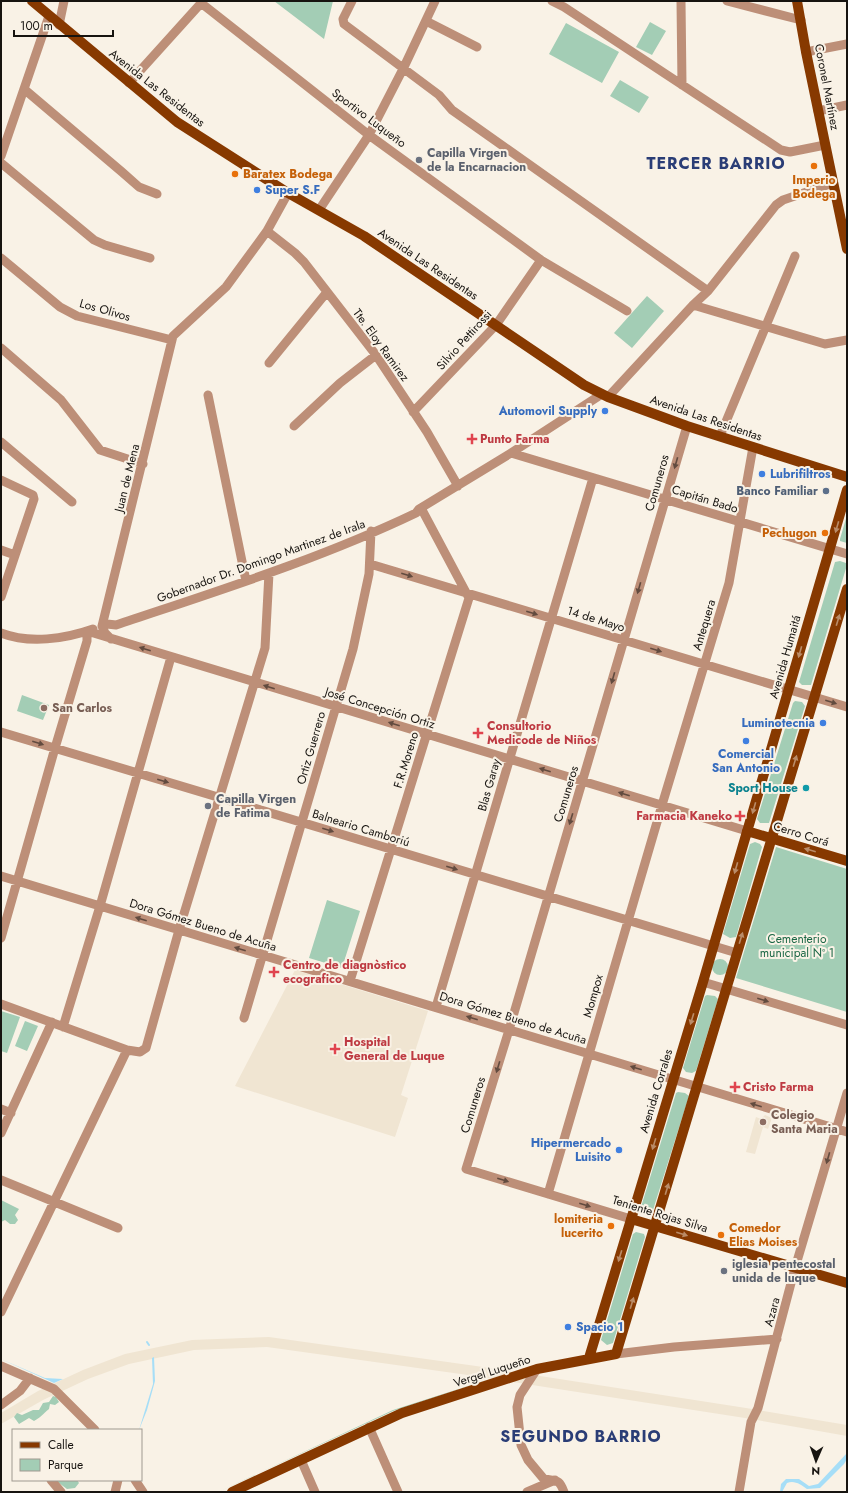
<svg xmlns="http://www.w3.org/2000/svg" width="848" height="1493" font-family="Jost,sans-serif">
<rect width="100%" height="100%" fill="#f9f2e6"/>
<path fill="#f0e5d2" d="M295,970L428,1011L401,1095L408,1098L395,1137L235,1086Z
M765,1115L772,1118L768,1129L763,1127L755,1154L746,1152L756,1117L761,1119Z
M269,1337L476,1366L746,1408L847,1425V1436L745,1418L475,1376L267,1347L194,1350L129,1364L88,1379L43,1400L1,1424V1413L38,1391L83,1370L125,1354L192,1340Z"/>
<path fill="#a3cdb5" d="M274,1H333L324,39Z
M650,22L666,31L652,55L636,47Z
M566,23L619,52L602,83L549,54Z
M620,80L649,97L639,113L610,96Z
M647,296L664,311L632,348L614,333Z
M847,515V543L840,541V539Z
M840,561L846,563L847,565L811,685H802L799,682L835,562Z
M22,695L49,705L43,720L17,711Z
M795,701L802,702L805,706L769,823H760L757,819L793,703Z
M755,842L760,844L762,847L736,937L730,938L723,934L750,844Z
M776,847L847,869V1012L736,978Z
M327,900L360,911L342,968L309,958Z
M712 967a8 8 0 1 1 16 0a8 8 0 1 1-16 0Z
M707,995L715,996L718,999L696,1071L692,1073L686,1072L683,1068L705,996Z
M1,1011L20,1017L7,1053L1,1051Z
M25,1021L38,1026L27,1051L15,1046Z
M678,1092L685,1093L689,1096L653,1210H644L641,1207L676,1093Z
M1,1200L19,1209L15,1215L18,1220L15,1224H10L5,1220L1,1222Z
M636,1232L644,1234L645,1237L613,1343L607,1345L601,1340L633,1234Z
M496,1377L393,1411L218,1492L393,1410Z
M53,1396L56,1397L59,1402L55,1405L50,1404L49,1409C43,1414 40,1418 34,1421L29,1418L19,1424L14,1417L17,1413L22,1415L33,1410H39L43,1403L49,1402Z
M55,1480H77L79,1483L75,1488L67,1489Z"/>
<path fill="#a6def7" d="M154,1357L155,1381L147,1410L139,1430L153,1384L152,1358Z
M1,1359L45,1378L63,1379L54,1383Z
M847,1453V1459L844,1464L820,1488L807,1489C801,1485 795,1480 787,1483L782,1492H780L781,1484L786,1479H799L809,1486L818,1484Z"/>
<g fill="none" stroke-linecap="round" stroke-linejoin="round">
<path stroke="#a6def7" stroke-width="2" d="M147,1342L149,1345"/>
<path stroke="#bd8f78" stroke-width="9" d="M352,1L343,19L344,24L439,95L452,110L708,291
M552,1L564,7L781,150L790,152L825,145
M681,1L682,85
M727,1L801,20
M201,3L369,135L541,260L627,311
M426,21L477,47
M59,25L64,1
M806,52L847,44
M129,83L203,1
M24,89L122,172L139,187L157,194
M818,111L847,105
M1,156L49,16
M1,163L94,240L105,245L150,258
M319,210L369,135L404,67L435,1
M267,231L295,253L304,262L376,355L427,432L458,486
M1,258L60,307L77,316L172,340
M693,305L825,344L847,340
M1,348L61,400L100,450L143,464
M269,363L327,292
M208,395L246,581
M608,397L693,305L708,291L776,205L783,200L833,183
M413,412L496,325L541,260
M294,426L340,383L376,355
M720,436L795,256
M1,442L72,502
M511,453L847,554
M1,480L33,495L34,499L1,597
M1,550L15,555
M370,564L847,707
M107,624L116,625C217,591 320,559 416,513L419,509L511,453L602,394
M87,631L747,831
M1,633C29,644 65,639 93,629
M111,639L105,633L102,626L173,336L226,287L267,231L288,193
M1,732L737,953
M1,876L847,1132
M1,938L55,748L87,641V631
M350,981L469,598L421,508
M703,982L847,1025
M1,1004L127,1050L140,1052L146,1048L179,930L265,648L269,573
M436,1007L593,478
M244,1018L353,649L369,574L371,531
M63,1027L100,906L171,657
M1,1109L11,1113
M1,1133L52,1022
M1,1180L118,1228
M548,1194L662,805L729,583L753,447
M631,1219L466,1169L509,1030L687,426
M1,1312L127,1050
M616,1354L674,1347L777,1339
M1,1366L54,1389L95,1430
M537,1369L520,1395L517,1407L521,1445L528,1460L543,1478C555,1483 558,1476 564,1492
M1,1405L20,1391L30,1378
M369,1427L398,1492
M301,1460L315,1492
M51,1480L61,1492
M135,1480L143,1492
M115,1492L118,1480
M527,1492L555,1480
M739,1492L751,1422L758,1408L795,1268L847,1093"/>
<path stroke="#873900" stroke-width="10" d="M32,1L177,122L288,193L364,236L584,385L608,397L687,426L847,477
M797,1L806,52L847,249
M747,831L847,861
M631,1219L847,1283
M589,1358L703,982L847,490
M232,1492L402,1413L537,1369L616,1354L847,589"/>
</g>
<defs><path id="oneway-solid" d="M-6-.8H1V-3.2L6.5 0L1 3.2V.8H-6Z"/></defs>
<g fill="#624b3f">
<use href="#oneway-solid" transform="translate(676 463) rotate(106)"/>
<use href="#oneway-solid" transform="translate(407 575) rotate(17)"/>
<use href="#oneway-solid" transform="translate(639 588) rotate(106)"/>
<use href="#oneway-solid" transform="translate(532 613) rotate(17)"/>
<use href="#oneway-solid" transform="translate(145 649) rotate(-163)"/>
<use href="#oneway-solid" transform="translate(656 650) rotate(17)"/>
<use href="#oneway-solid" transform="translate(613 678) rotate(106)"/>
<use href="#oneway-solid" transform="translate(269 687) rotate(-163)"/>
<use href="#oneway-solid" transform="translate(831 702) rotate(17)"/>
<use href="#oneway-solid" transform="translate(394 724) rotate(-163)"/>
<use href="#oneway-solid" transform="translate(38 743) rotate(17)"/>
<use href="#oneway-solid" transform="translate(545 770) rotate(-163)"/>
<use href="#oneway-solid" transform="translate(163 781) rotate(16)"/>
<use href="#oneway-solid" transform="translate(624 794) rotate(-163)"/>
<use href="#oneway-solid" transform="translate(571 819) rotate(107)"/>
<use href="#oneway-solid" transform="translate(328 830) rotate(17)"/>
<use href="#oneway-solid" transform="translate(452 868) rotate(17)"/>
<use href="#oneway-solid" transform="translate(141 919) rotate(-163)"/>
<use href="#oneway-solid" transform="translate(240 949) rotate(-163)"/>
<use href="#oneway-solid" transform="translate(763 1000) rotate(17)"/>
<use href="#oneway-solid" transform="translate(472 1018) rotate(-163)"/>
<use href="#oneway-solid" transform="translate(498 1067) rotate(107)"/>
<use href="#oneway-solid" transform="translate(636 1068) rotate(-163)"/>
<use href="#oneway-solid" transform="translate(756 1105) rotate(-163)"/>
<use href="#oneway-solid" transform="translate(828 1158) rotate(106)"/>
<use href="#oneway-solid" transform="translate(503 1180) rotate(17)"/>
<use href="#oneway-solid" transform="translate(585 1205) rotate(17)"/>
</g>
<g fill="#ba8c68">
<use href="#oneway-solid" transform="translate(837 527) rotate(106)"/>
<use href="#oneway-solid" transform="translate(838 620) rotate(-73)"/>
<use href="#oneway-solid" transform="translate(800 652) rotate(106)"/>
<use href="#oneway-solid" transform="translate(795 761) rotate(-73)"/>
<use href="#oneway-solid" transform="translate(754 808) rotate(106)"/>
<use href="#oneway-solid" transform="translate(810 850) rotate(-164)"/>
<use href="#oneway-solid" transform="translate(736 868) rotate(106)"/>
<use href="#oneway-solid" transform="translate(741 938) rotate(-73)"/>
<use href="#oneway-solid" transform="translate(692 1019) rotate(107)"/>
<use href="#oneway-solid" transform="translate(654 1144) rotate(107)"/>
<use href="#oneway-solid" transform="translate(667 1189) rotate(-73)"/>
<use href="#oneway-solid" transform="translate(682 1234) rotate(17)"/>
<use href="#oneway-solid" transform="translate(620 1256) rotate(107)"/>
<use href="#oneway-solid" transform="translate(632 1303) rotate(-73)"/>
</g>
<g fill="#6b7280" stroke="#f9f2e6" stroke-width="1.5">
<circle cx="419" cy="160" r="4"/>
<circle cx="208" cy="806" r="4"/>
<circle cx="724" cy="1271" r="4"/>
</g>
<g fill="#e8710a" stroke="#f9f2e6" stroke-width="1.5">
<circle cx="814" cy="166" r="4"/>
<circle cx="235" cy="174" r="4"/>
<circle cx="825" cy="533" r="4"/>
<circle cx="611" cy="1226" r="4"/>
<circle cx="721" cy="1235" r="4"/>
</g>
<g fill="#3f7fe0" stroke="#f9f2e6" stroke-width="1.5">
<circle cx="257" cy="190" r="4"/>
<circle cx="605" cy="411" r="4"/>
<circle cx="762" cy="474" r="4"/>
<circle cx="823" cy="723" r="4"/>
<circle cx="746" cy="741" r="4"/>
<circle cx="619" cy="1150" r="4"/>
<circle cx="568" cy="1327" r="4"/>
</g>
<g fill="#e0444e" stroke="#f9f2e6" stroke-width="1.5">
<path d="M470 433h4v4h4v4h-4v4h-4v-4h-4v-4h4z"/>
<path d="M476 727h4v4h4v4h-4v4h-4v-4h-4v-4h4z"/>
<path d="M738 810h4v4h4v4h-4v4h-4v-4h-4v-4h4z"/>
<path d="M272 966h4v4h4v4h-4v4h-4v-4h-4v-4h4z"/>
<path d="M333 1043h4v4h4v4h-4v4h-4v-4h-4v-4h4z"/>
<path d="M733 1081h4v4h4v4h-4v4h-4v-4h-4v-4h4z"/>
</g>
<circle fill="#5c6f8a" stroke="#f9f2e6" stroke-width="1.5" cx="826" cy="491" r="4"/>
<g fill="#8d6e63" stroke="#f9f2e6" stroke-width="1.5">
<circle cx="44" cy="708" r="4"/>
<circle cx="763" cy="1122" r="4"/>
</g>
<circle fill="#0f9aa8" stroke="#f9f2e6" stroke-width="1.5" cx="806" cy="788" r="4"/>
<g text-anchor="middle" stroke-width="4" stroke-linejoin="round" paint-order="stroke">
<g font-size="12" fill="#171410" stroke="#f9f2e6">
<text transform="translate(827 87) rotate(79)" y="4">Coronel Martínez</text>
<text transform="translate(157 88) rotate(38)" y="4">Avenida Las Residentas</text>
<text transform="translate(369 118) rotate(37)" y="4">Sportivo Luqueño</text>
<text transform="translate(428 264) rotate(34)" y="4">Avenida Las Residentas</text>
<text transform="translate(105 310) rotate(16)" y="4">Los Olivos</text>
<text transform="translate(464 340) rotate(-48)" y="4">Silvio Pettirossi</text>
<text transform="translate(381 345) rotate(54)" y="4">Tte. Eloy Ramirez</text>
<text transform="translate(706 418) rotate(19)" y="4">Avenida Las Residentas</text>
<text transform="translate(127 478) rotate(-76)" y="4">Juan de Mena</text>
<text transform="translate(657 483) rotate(-74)" y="4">Comuneros</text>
<text transform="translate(705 499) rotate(17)" y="4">Capitán Bado</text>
<text transform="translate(261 561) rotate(-20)" y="4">Gobernador Dr. Domingo Martinez de Irala</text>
<text transform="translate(596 619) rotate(17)" y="4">14 de Mayo</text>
<text transform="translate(704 625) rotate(-73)" y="4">Antequera</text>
<text transform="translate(785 657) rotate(-74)" y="4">Avenida Humaitá</text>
<text transform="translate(380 708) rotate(17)" y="4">José Concepción Ortiz</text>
<text transform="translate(311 748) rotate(-74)" y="4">Ortiz Guerrero</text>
<text transform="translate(406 760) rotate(-73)" y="4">F.R.Moreno</text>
<text transform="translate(489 785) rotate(-74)" y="4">Blas Garay</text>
<text transform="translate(566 794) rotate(-73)" y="4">Comuneros</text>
<text transform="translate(361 828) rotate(17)" y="4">Balneario Camboriú</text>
<text transform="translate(801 834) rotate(17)" y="4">Cerro Corá</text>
<text transform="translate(203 925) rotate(17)" y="4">Dora Gómez Bueno de Acuña</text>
<text transform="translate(593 996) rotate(-74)" y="4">Mompox</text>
<text transform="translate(513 1018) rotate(17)" y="4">Dora Gómez Bueno de Acuña</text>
<text transform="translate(656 1091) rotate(-73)" y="4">Avenida Corrales</text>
<text transform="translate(473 1105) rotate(-73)" y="4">Comuneros</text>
<text transform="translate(660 1214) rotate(17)" y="4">Teniente Rojas Silva</text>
<text transform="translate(772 1312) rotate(-75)" y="4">Azara</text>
<text transform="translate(492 1371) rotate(-18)" y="4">Vergel Luqueño</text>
</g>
<g font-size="12" font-weight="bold" fill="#5b616d" stroke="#f9f2e6" text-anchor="start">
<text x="427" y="157">Capilla Virgen<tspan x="427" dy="14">de la Encarnacion</tspan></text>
<text x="216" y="803">Capilla Virgen<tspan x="216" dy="14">de Fatima</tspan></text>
<text x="732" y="1268">iglesia pentecostal<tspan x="732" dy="14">unida de luque</tspan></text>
</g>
<g font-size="12" font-weight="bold" fill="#c56008" stroke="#f9f2e6" text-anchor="start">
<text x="243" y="178">Baratex Bodega</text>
<text x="814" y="184" text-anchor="middle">Imperio<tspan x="814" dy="14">Bodega</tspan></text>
<text x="817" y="537" text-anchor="end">Pechugon</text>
<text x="603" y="1223" text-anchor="end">lomiteria<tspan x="603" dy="14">lucerito</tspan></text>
<text x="729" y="1232">Comedor<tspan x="729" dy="14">Elias Moises</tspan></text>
</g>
<g font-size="12" font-weight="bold" fill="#366cbe" stroke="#f9f2e6" text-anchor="start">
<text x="265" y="194">Super S.F</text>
<text x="597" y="415" text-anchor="end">Automovil Supply</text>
<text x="770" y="478">Lubrifiltros</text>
<text x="815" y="727" text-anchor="end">Luminotecnia</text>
<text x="746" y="758" text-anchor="middle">Comercial<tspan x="746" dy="14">San Antonio</tspan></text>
<text x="611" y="1147" text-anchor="end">Hipermercado<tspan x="611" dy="14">Luisito</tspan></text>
<text x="576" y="1331">Spacio 1</text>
</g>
<g font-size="12" font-weight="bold" fill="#be3a42" stroke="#f9f2e6" text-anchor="start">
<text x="480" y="443">Punto Farma</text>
<text x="487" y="730">Consultorio<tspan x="487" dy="14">Medicode de Niños</tspan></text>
<text x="732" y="820" text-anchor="end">Farmacia Kaneko</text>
<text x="283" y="969">Centro de diagnòstico<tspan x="283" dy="14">ecografico</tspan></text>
<text x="344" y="1046">Hospital<tspan x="344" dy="14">General de Luque</tspan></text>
<text x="743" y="1091">Cristo Farma</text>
</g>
<g font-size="12" font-weight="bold" fill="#4e5e75" stroke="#f9f2e6" text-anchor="end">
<text x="818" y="495">Banco Familiar</text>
</g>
<g font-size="12" font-weight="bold" fill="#785e54" stroke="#f9f2e6" text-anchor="start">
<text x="52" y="712">San Carlos</text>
<text x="771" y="1119">Colegio<tspan x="771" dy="14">Santa Maria</tspan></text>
</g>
<g font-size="12" font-weight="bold" fill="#0d838f" stroke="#f9f2e6" text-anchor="end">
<text x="798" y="792">Sport House</text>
</g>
<g font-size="12" fill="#1b6745" stroke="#f9f2e6">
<text x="797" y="943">Cementerio<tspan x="797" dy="14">municipal Nº 1</tspan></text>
</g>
<g font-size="16" font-weight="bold" letter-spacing="1" fill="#2a3d76" stroke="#f9f2e6">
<text x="716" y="169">TERCER BARRIO</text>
<text x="581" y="1442">SEGUNDO BARRIO</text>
</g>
</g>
<rect width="848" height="1493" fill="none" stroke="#171410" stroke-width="4"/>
<rect x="12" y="1429" width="130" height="52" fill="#f9f2e6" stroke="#9f9990"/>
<rect x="20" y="1442" width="20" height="6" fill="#873900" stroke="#9f9990"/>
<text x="48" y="1449" font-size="12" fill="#171410">Calle</text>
<rect x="20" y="1459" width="20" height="12" fill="#a3cdb5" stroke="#9f9990"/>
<text x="48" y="1469" font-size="12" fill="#171410">Parque</text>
<g transform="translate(816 1461) rotate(182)" stroke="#f9f2e6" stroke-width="3" paint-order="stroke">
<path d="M0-3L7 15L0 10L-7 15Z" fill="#171410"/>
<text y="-6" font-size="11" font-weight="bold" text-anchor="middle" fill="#171410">N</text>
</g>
<path d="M14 30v6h99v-6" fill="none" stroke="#171410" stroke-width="2"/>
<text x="20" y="30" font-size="12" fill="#171410" stroke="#f9f2e6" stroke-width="3" paint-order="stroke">100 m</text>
</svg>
